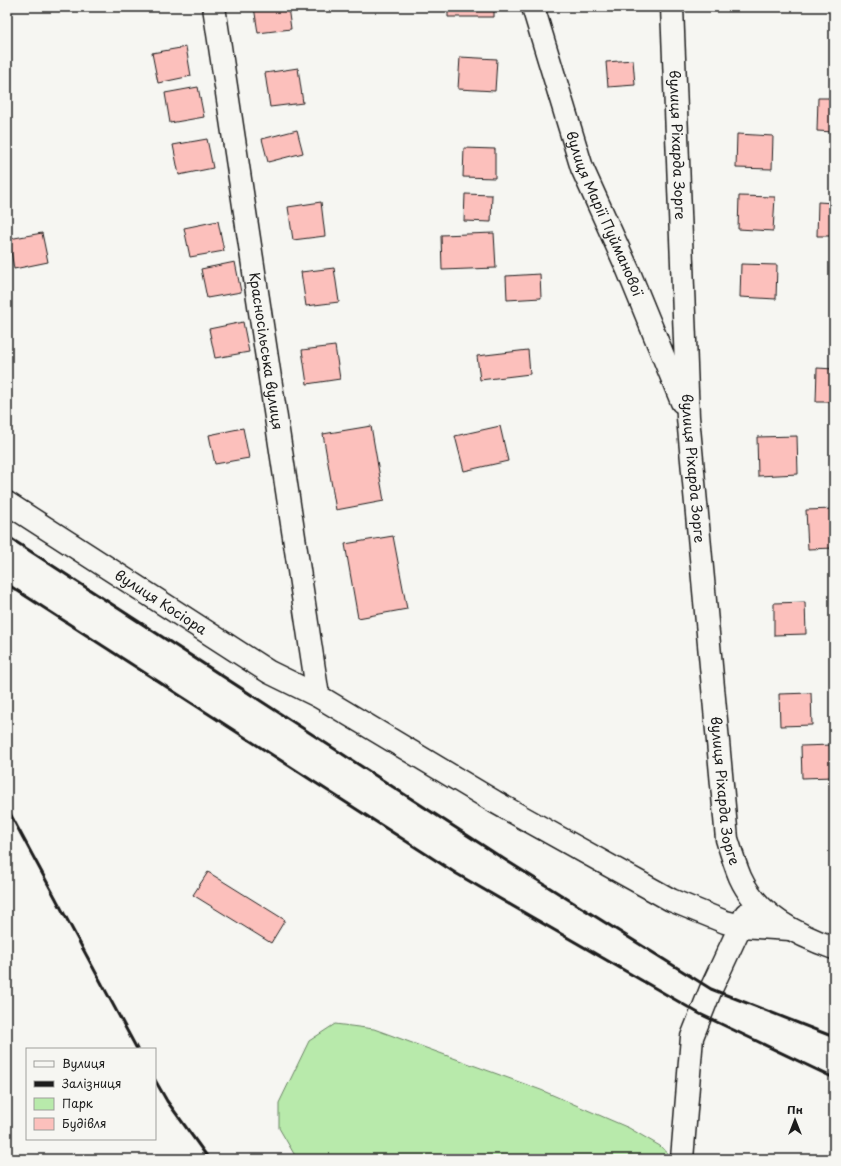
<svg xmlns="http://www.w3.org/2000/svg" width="841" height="1166" font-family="'Playpen Sans',sans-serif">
<rect width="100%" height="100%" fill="#f6f6f2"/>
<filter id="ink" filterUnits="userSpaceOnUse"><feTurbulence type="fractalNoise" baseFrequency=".025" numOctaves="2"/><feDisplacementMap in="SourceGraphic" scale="8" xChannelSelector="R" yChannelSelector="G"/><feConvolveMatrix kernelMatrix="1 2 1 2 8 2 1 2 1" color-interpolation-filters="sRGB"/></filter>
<g filter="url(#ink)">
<path fill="#b8eaab" stroke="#6a8364" d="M335,1024L374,1029L541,1090L629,1128L660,1146L671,1156V1159H297L279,1128V1103L309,1041Z"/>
<path fill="#fcc0bc" stroke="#1c1c1c" d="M254,7H288L291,29L258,33Z
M448,7H494V17H448Z
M186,47L191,76L158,83L152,53Z
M460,57L497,59L495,91L458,89Z
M633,60L635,85L608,87L606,62Z
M298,68L303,103L270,107L265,73Z
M198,87L204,117L170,123L165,93Z
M818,98H834V132L817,131Z
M297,130L303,153L268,162L262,139Z
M737,134L773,136L772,169L736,168Z
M207,139L213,168L179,175L173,145Z
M464,148L495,149V178L463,177Z
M465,194L492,195L491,222L464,221Z
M739,196L775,197L773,231L738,229Z
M321,202L325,236L293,240L288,207Z
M818,202L834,203V236H817Z
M218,221L224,251L190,257L184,228Z
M42,233L48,262L14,269L9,239Z
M494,233L496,268L442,270L441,235Z
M235,262L241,292L207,298L201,269Z
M741,264L777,265L776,299L740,297Z
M334,268L339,302L306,306L301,272Z
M540,274L541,298L507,300L506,276Z
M243,322L249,352L215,358L209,329Z
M335,346L340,379L307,384L302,350Z
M528,350L530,374L480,380L477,356Z
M817,368L834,369V402H816Z
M371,426L384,501L336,510L323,434Z
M500,426L508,461L464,471L455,436Z
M243,428L249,458L215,464L209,435Z
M797,436L798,474L758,476L757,437Z
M834,509V548L808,549L806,510Z
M393,536L407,609L358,618L345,544Z
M805,602L806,634L774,635V603Z
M811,693L812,725L780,726L779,694Z
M832,745L833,777L802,778L801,746Z
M208,872L285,920L271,943L193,895Z"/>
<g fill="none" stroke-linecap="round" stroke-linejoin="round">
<g stroke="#1c1c1c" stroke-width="25">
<g id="minor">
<path id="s1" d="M214,7L318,696"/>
<path id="s2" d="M533,7L582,168L628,270L682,402"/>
<path id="s3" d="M672,7L688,417L727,839C731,852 735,865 740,877C757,915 797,935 834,948"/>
<path id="s4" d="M7,503L269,672L318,696L495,802L671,900L725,922L741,926L790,929"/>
<path d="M682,1159L692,1037L711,989L746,914"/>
</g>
</g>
<use href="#minor" stroke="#f6f6f2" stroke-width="22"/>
<path stroke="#1c1c1c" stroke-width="3" d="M7,536L507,861L711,989L834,1037
M7,584L457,874L700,1014L834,1078
M7,808L137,1049
M155,1080L167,1101L209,1159"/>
</g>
</g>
<g text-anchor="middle" stroke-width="3" stroke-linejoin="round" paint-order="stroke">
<g font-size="14" fill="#1c1c1c" stroke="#f6f6f2">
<text dy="5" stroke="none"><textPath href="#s3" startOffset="138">вулиця Ріхарда Зорге</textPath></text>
<text dy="5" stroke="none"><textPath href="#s2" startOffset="219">вулиця Марії Пуйманової</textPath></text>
<text dy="5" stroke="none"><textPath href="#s1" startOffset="348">Красносільська вулиця</textPath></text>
<text dy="5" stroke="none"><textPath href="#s3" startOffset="462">вулиця Ріхарда Зорге</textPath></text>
<text dy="5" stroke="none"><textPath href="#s4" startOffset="183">вулиця Косіора</textPath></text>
<text dy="5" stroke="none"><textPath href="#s3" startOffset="786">вулиця Ріхарда Зорге</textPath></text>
</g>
</g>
<rect width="841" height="1166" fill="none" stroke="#f6f6f2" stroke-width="24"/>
<rect x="12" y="12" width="817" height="1142" fill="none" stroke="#1c1c1c" stroke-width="1.5" filter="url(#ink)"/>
<rect x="26" y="1048" width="130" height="92" fill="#f6f6f2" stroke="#9f9f9c"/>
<rect x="34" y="1061" width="20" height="6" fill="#f6f6f2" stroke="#9f9f9c"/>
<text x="62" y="1068" font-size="12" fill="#1c1c1c">Вулиця</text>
<rect x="34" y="1081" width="20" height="6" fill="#1c1c1c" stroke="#9f9f9c"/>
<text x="62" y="1088" font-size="12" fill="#1c1c1c">Залізниця</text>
<rect x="34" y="1098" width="20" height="12" fill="#b8eaab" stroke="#9f9f9c"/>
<text x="62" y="1108" font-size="12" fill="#1c1c1c">Парк</text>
<rect x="34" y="1118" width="20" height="12" fill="#fcc0bc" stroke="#9f9f9c"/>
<text x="62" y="1128" font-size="12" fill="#1c1c1c">Будівля</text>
<g transform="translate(795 1120)" stroke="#f6f6f2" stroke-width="3" paint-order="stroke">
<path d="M0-3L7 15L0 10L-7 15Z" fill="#1c1c1c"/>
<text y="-6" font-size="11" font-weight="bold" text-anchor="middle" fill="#1c1c1c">Пн</text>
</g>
</svg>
